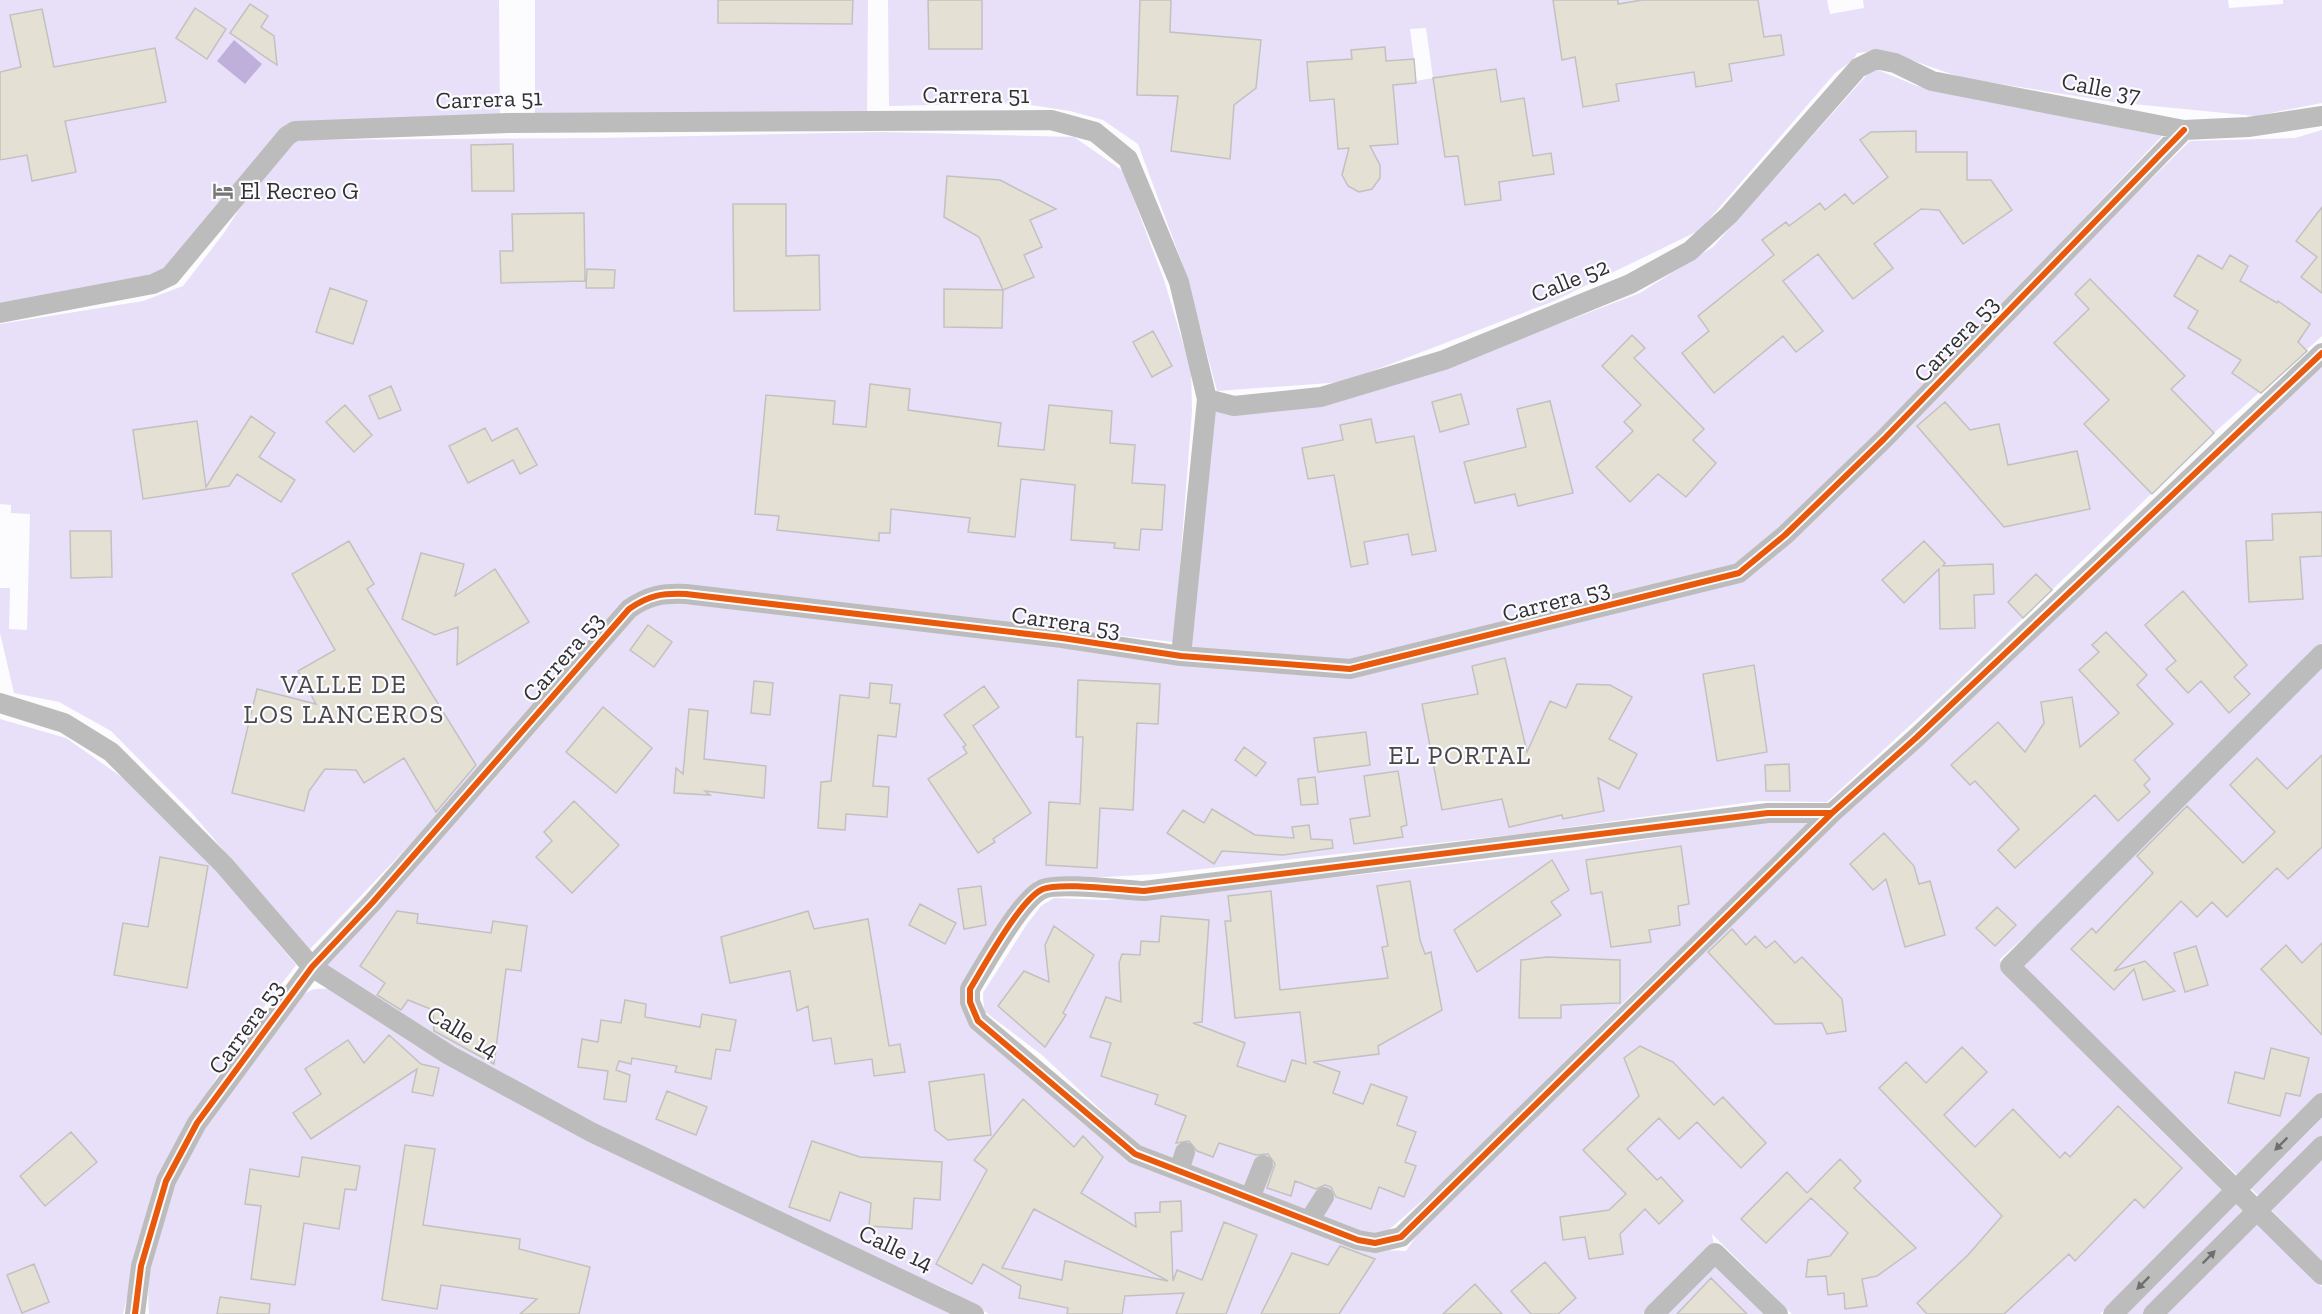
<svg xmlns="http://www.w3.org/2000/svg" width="2322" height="1314" font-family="'Zilla Slab',serif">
<rect width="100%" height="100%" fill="#fcfbfd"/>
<path fill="#e7e0f8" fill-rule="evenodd" d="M0,0H499L500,121L296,127L161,275L0,305V161L27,155L32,181L76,171L42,9L10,16L21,67L0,71Z
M535,0H768L767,24H851L853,0H868L867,121L535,119Z
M888,0H1553L1562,59L1575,57L1583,107L1618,101L1616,84L1673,76L1669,54L1642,0L1618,4V0H1669L1689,37L1696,87L1732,81L1729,64L1784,55L1781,35L1764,37L1758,0H1827L1830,14L1864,8L1863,0H2228L2229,8L2283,4V0H2322V103L2255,116L2113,102L1963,78L1882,50L1857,53L1853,60L1835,73L1700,230L1554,301L1344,382L1217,391L1185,271L1138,144L1103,120L1070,111L1018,103L889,106ZM1426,28L1433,78L1393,85L1398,144L1338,149L1334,99L1310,101L1307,62L1352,59V50L1385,47L1386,61L1414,59L1410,29ZM1496,69L1501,102L1524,99L1533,156L1551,153L1553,174L1499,182L1501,200L1466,205L1458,156L1445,157L1433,78Z
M1873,68L1917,86L2162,136L1952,357L1765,543L1726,570L1341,662L1191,650L1213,405L1422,376L1640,293L1713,247Z
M2322,130V336L2214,433L1957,682L1827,802L1758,801L1528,833L1157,874L1035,881L962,989L971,1028L1123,1156L1205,1192L1362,1249L1406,1251L1419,1232L1803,851L2322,365V643L2090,877L1999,960L2224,1188L2100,1314H1792L1712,1234L1714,1246L1643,1314H989L946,1289L839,1243L650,1153L455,1052L322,965L490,784L593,665L632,614L669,598L1256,671L1354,677L1741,581L2190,141L2295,138Z
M883,132L1074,137L1123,171L1164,280L1191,370L1192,411L1174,642L674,584L658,585L621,605L438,815L309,950L191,812L111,731L59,702L14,693L0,633V588H10L9,629L27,630L30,514L11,513V505L0,504V324L143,301L183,286L224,233L279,147L301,140L601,138Z
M2322,665V1093L2239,1177L2022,967Z
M0,719L66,738L126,780L213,865L296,965L234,1046L152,1193L123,1314H0Z
M1804,819L1807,824L1803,831L1625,1001L1455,1172L1384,1234L1371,1236L1205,1173L1137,1144L1042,1055L984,1011L983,993L1027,924L1041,906L1054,898L1107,900L1349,876L1577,850L1772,820Z
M329,989L413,1044L536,1113L952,1314H149C146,1284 152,1247 161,1219C175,1174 270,1008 310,991C315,988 323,989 329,989Z
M2322,1111V1138L2260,1197L2248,1186Z
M2322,1156V1263L2269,1207Z
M2233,1198L2247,1214L2147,1314H2120Z
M2255,1219L2322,1287V1314H2162Z
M1715,1262L1766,1314H1661Z"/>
<path fill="#beafdb" d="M234,40L262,64L245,84L217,61Z"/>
<path fill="#e4e0d3" stroke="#c2c1c1" stroke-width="1.5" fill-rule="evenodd" d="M718,0H853L852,24L718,23Z
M928,0H982V49H929Z
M1140,0H1171L1170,32L1261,40L1256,88L1234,105L1230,159L1171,151L1178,96L1137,95Z
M1553,0H1618V4L1642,0H1758L1764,37L1781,35L1784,55L1729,64L1732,81L1696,87L1694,72L1616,84L1619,101L1583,107L1575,57L1562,60Z
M250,4L268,16L261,27L274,36L277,65L230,33Z
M195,8L226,29L207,59L176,38Z
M42,9L54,67L155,48L166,102L65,121L76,172L32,181L27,155L0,160V72L21,67L10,15Z
M1385,47L1386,61L1414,59L1416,83L1393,85L1398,144L1370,146L1380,165V178L1372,189L1359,192L1348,186L1342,175L1349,148L1338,149L1334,99L1310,101L1307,62L1352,59L1351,50Z
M1496,69L1501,102L1524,98L1533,156L1551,153L1554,174L1499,182L1501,200L1465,205L1458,156L1445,157L1433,78Z
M1916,131V152H1967V180H1991L2012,210L1963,244L1939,210L1921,209L1874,244L1893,268L1853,299L1818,254L1783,281L1823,331L1796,352L1783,336L1714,393L1682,353L1709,331L1698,316L1774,255L1762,240L1786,222L1789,226L1820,203L1825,210L1845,194L1853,204L1888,177L1860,140L1871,132Z
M513,144L514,191H472L471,145Z
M947,176L1000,180L1056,209L1030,220L1042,247L1024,255L1034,277L1003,290L979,237L944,217Z
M733,204H786V256L819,255L820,310L734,311Z
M2322,207V293L2301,277L2317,257L2296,241Z
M584,213L585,281L501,283L500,251H513L512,214Z
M2198,255L2222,269L2230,255L2248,266L2240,281L2277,303L2278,301L2310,324L2298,342L2307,351L2261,393L2232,373L2241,360L2188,328L2198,311L2174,296Z
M587,269L615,270L614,288H586Z
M2090,279L2185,376L2171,389L2214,433L2152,494L2084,424L2109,400L2054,343L2089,309L2075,294Z
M330,288L367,301L353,344L316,332Z
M944,289L1003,290L1002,328L944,327Z
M1153,331L1172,366L1152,377L1133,342Z
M1632,335L1645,348L1634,358L1704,429L1693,440L1716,463L1686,497L1658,474L1630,502L1596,467L1633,431L1624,422L1641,405L1602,366Z
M870,384L910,389L908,410L1001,423L998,446L1044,450L1049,405L1112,411L1110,443L1135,445L1132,483L1165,485L1162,530L1141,529L1139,550L1114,548L1115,543L1071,540L1075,485L1021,479L1015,537L968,532L970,518L891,509L890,533H879V541L777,530L779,516L755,514L766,395L835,401L833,424L866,427Z
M391,386L401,410L379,419L369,396Z
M1461,394L1469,424L1440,432L1432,402Z
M1550,401L1573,493L1518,506L1515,494L1475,503L1464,462L1526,447L1517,409Z
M1945,402L1970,430L1999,424L2008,465L2077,451L2090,509L2004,527L1917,426Z
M345,405L372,435L354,452L326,422Z
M251,416L275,433L259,457L295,480L281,502L237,474L229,486L143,499L133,430L197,421L206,487Z
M1371,419L1376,443L1414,436L1436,551L1412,555L1408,534L1364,542L1368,564L1351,567L1334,475L1308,479L1302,448L1343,440L1340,425Z
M485,428L492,441L517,428L537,465L520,474L513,460L468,483L449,446Z
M2322,512V556L2300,557L2303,599L2249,602L2246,541L2273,540L2272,514Z
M70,531H111L112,577L71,578Z
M349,541L374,584L367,589L476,765L436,812L404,758L364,783L356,770L325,769L309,791L304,811L232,793L257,689L316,704L298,671L335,650L292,574Z
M1924,541L1945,563L1943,566L1993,564L1994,594L1974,595L1975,628L1940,629L1939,569L1904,603L1882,580Z
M421,553L464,564L455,596L495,569L529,622L457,665L458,627L435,635L402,619Z
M2036,574L2052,590L2023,618L2008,602Z
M2183,591L2247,665L2234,677L2250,694L2229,713L2201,681L2188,693L2166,669L2176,661L2145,625Z
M648,625L672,642L654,667L630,650Z
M2106,632L2147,675L2137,685L2173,724L2134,760L2150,779L2144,785L2150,792L2118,821L2095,795L2015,868L1998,850L2019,829L1975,781L1970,785L1951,765L1998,722L2025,752L2044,723L2041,702L2072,697L2080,747L2119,713L2079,670L2099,652L2092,645Z
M1505,658L1527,752L1550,701L1566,708L1577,684L1610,685L1632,697L1609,739L1637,754L1619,789L1598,778L1604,811L1563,819L1562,815L1509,827L1502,799L1442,810L1422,704L1478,694L1472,666Z
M1754,665L1767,752L1717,761L1703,674Z
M1078,680L1160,684L1158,724L1137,723L1133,810L1100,808L1097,868L1046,865L1049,802L1080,804L1083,737H1076Z
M754,681L773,683L770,715L751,713Z
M870,683L892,685L890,703L900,704L896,737L878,735L873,786L889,787L887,817L846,814L845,830L818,828L821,782L831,781L840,695L869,698Z
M984,686L999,707L973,726L1031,813L993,839L995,842L978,853L928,779L967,753L963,747L966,745L944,715Z
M603,707L652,748L616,793L566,752Z
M689,709L708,711L704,759L766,766L764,798L705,791L710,795L674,793L676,768L683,774Z
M1366,732L1370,765L1318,772L1314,738Z
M1244,747L1266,763L1256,776L1235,760Z
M2322,755V847L2288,879L2277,868L2227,917L2212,902L2197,917L2181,901L2114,971L2145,961L2175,991L2143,1000L2134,969L2114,990L2071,949L2092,928L2096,933L2153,873L2137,856L2187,806L2243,863L2275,832L2230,785L2257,758L2287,789Z
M1789,764L1790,791H1766L1765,765Z
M1398,771L1407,825L1401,827L1403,837L1354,844L1350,819L1370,816L1364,776Z
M1315,777L1318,804L1301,805L1298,779Z
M574,801L619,845L572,893L536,857L552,841L544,832Z
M1212,809L1255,835L1294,838L1292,827L1309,825L1311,839L1332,840L1333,848L1283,855L1222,851L1214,864L1167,833L1183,810L1204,823Z
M1884,833L1914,866L1919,884L1930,881L1945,935L1905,947L1886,879L1873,890L1850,864Z
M1681,846L1689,904L1678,906L1680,925L1649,930L1651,942L1611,947L1602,892L1591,894L1586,860Z
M160,857L208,866L187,988L114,975L123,923L148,927Z
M1552,860L1569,890L1551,902L1561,915L1477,972L1454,930Z
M1410,881L1420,940L1425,954L1431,952L1442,1010L1378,1046L1379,1054L1313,1062L1340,1072L1333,1093L1363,1104L1371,1084L1407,1097L1397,1125L1416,1132L1405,1162L1416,1166L1404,1197L1379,1187L1371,1209L1336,1197L1331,1187L1325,1185L1316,1189L1295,1181L1291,1196L1267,1188L1275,1164L1268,1154L1256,1155L1219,1143L1213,1157L1197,1151L1189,1141L1176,1143L1186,1116L1155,1104L1158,1095L1101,1076L1111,1043L1090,1037L1106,997L1121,1002L1119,963L1122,954L1140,955L1141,941L1159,942L1161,916L1209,920L1202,1022L1193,1023L1245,1043L1237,1066L1285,1082L1292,1060L1306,1064L1300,1012L1235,1018L1225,921H1231L1228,896L1271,891L1280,990L1388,978L1382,947L1388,946L1377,886Z
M981,886L986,925L964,929L958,889Z
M920,904L956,923L945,944L909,925Z
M1997,907L2016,925L1995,946L1976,928Z
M397,911L418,914L417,923L491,933L493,921L527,926L521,971L506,969L494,1064L434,1031L433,1010L408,1000L401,1010L377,995L385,983L360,966Z
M808,911L814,929L868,919L889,1046L900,1044L905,1072L874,1076L872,1059L835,1064L831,1038L813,1041L808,1006L797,1011L790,971L730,983L721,937Z
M1054,926L1094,955L1063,1013L1066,1015L1045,1047L998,1006L1024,971L1049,982L1045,945Z
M1732,929L1746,945L1755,936L1766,948L1775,941L1795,963L1802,957L1842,999L1846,1031L1827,1034L1822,1023L1775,1024L1708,952Z
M2322,943V1035L2261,969L2286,945L2302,963Z
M2196,946L2208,985L2185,992L2174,953Z
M1547,957L1620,960V1003L1561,1005V1018H1519L1521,960Z
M625,1000L646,1004L645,1017L700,1027L702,1014L736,1020L730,1051L716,1049L711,1079L675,1072L677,1066L632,1058L631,1064L619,1061L616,1070L630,1075L626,1102L604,1099L608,1071L578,1067L582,1039L598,1042L601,1020L621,1023Z
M389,1035L421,1064L439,1068L433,1096L412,1092L417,1069L311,1139L293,1113L321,1094L305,1069L348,1040L364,1063Z
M1640,1046L1673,1062L1714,1105L1723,1097L1766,1143L1741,1168L1697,1122L1679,1139L1659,1118L1627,1149L1657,1180L1661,1177L1683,1201L1659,1224L1645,1209L1620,1234L1623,1254L1589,1259L1585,1237L1563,1240L1560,1217L1609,1210L1626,1194L1583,1150L1639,1096L1624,1058Z
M1962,1047L1987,1072L1944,1115L1975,1147L2013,1109L2060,1158L2065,1152L2070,1157L2118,1106L2182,1168L2144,1208L2135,1199L2075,1261L2069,1254L2004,1314H1927L1917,1303L1968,1255L2002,1216L1879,1088L1906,1062L1926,1083Z
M2271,1048L2309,1058L2300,1096L2286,1093L2280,1116L2228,1103L2235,1072L2264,1079Z
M984,1074L991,1135L948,1140L935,1130L929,1082Z
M667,1091L707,1107L696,1135L656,1119Z
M1023,1099L1074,1147L1083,1136L1103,1157L1081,1193L1136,1227L1135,1213L1160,1212V1202L1181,1201L1182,1231L1171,1232L1173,1281L1177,1270L1202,1280L1224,1222L1257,1235L1226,1314H1176L1184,1293L1125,1296L1122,1314H1067L1068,1308L1019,1298L1021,1286L983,1264L972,1284L936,1264L987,1170L974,1160ZM1034,1209L1051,1218L1168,1281L1065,1261L1062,1280L1002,1268Z
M71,1132L97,1162L45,1206L20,1176Z
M812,1141L860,1157L942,1162L940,1200L914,1198L912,1229L869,1226L871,1203L840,1192L830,1221L789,1207Z
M405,1145L435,1149L423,1225L520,1239L519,1249L590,1267L579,1314H520L537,1299L441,1285L437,1309L382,1300Z
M302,1157L360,1166L356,1190L345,1189L339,1229L304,1223L295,1285L251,1279L261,1206L245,1204L250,1169L299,1177Z
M1840,1159L1861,1181L1854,1188L1916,1248L1877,1276L1862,1279L1867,1306L1845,1309L1844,1293L1828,1295L1826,1276L1806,1277L1808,1260L1830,1256L1848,1233L1811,1198L1766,1243L1741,1219L1787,1172L1807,1193Z
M1340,1246L1375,1259L1339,1314H1261L1292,1253L1328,1265Z
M1545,1262L1576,1298L1558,1314H1531L1511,1291Z
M34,1264L49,1302L22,1313L7,1275Z
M1711,1278L1747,1314H1677Z
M1475,1284L1502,1314H1443Z
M220,1297L270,1304L269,1314H217Z"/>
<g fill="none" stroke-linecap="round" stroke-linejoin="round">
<path stroke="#bcbcbc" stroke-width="20" d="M0,313L153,284L170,276L287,136L295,131L508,123L1051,120L1095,132L1128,159L1179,282L1207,399L1181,656
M1207,399L1234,406L1321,397L1444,360L1630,284L1690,251L1729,215L1858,68L1876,59L1895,63L1932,81L2184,130L2248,127L2322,116
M2322,654L2010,966L2322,1275
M0,703L64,723L111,752L224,865L312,967L449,1055L591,1132L974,1314
M1832,813H1768L1144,891C1122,890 1060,882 1043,889C1021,898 984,966 970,989V1002L978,1021L1135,1154L1358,1240L1375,1243L1401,1237L1832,813L1917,737L2322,353
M1179,1171L1185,1152
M1250,1198L1263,1165
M1309,1221L1324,1197
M135,1314L141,1266L166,1181L197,1123L312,967L373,902L629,609C649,595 663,593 686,594L1062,638L1181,656L1350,669L1739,573L1785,535L1884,439L2184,130
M1654,1314L1715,1253L1778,1314
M2113,1314L2322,1103
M2153,1314L2322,1146"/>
<g stroke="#fbfafe" stroke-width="10">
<path id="cycleway" d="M1832,813H1768L1144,891C1122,890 1060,882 1043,889C1021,898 984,966 970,989V1002L978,1021L1135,1154L1358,1240L1375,1243L1401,1237L1832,813L1917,737L2322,353
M135,1314L141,1266L166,1181L197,1123L312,967L373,902L629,609C649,595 663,593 686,594L1062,638L1181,656L1350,669L1739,573L1785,535L1884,439L2184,130"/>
</g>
<use href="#cycleway" stroke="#e8590c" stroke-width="6"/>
</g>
<defs><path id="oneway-solid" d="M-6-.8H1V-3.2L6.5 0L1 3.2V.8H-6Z" transform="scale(1.5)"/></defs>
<g fill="#6f6f70">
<use href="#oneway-solid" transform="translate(2281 1144) rotate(135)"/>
<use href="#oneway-solid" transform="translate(2209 1257) rotate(-45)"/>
<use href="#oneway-solid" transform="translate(2143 1283) rotate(135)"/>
</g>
<defs>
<g id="hotel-bare" transform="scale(1.62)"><path d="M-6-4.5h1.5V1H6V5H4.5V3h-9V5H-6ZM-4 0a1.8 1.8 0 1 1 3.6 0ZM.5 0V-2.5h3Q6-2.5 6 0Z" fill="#777778" stroke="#fbfafe" stroke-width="2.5" paint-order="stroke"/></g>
</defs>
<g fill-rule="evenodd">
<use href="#hotel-bare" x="223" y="191"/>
</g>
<g text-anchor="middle" stroke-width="4.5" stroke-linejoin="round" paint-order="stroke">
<g font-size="24" fill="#303031" stroke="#fbfafe">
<text transform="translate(2101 88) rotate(11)" y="8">Calle 37</text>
<text x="976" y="103">Carrera 51</text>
<text transform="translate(489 99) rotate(-2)" y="8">Carrera 51</text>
<text transform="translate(1570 280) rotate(-22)" y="8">Calle 52</text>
<text transform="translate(1956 339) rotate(-46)" y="8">Carrera 53</text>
<text transform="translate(1556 601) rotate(-14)" y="8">Carrera 53</text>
<text transform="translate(1066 622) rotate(8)" y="8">Carrera 53</text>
<text transform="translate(563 657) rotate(-49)" y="8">Carrera 53</text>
<text transform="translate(246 1027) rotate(-54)" y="8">Carrera 53</text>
<text transform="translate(463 1032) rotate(31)" y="8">Calle 14</text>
<text transform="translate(896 1248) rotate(25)" y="8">Calle 14</text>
</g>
<g font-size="24" fill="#303031" stroke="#fbfafe" text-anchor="start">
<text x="240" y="199">El Recreo G</text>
</g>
<g font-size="26" letter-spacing="1.5" fill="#474649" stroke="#fbfafe">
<text x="344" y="693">VALLE DE<tspan x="344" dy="30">LOS LANCEROS</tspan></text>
<text x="1460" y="764">EL PORTAL</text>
</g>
</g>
</svg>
